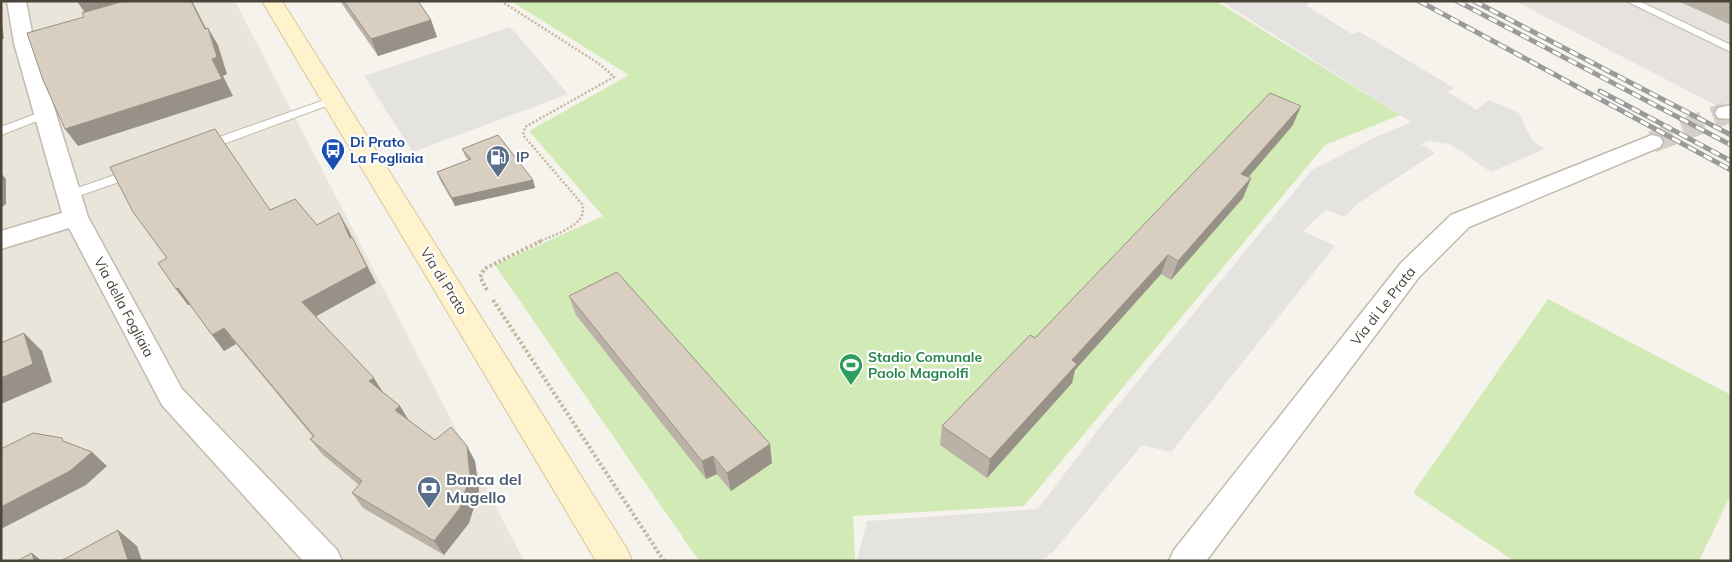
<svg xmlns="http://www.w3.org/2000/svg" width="1732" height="562" font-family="Mulish,sans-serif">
<rect width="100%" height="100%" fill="#f6f3ec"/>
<path fill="#eae5da" d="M1,1H235L524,561H1Z"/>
<path fill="#e6e2dd" d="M1515,1H1731V113Z"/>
<path fill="#d2eab5" d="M511,1H1216L1400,115L1325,145L1024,506L853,516L855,561H699L495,265L603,216L529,131L629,75Z
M1548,299L1731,395V494L1699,561H1514L1413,493Z"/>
<path fill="#e5e3e0" d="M1221,1H1310L1307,6L1352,34L1360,32L1454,88L1448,92L1477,110L1489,100L1519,113L1532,140L1545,149L1491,172L1450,144L1429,141L1421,144L1435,153L1357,204L1345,217L1326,210L1303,231L1335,246L1171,452L1142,445L1053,552L1041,561H857L867,521L1038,509L1100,427L1312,170L1378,136L1411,122Z
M510,27L568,94L413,152L364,76Z"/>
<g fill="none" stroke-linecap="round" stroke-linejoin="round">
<path stroke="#d4d0c8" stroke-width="22" stroke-dasharray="22 11" stroke-linecap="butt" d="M1652,142L1726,113"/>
<g stroke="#c2bbae" stroke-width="2">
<path id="service" d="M1626,1H1639L1731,45V52Z
M333,97L337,98L339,100L337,102L210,149L206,150L200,146L202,143Z
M46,110L52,114L50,116L1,135V127Z
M132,169L138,173L136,176L70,199L64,195L66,192Z"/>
</g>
<g stroke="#c2bbae" stroke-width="3">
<path id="minor" d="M7,1H26L34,43L88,217L182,389L337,550L342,561H303L162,405L69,228L1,249V231L62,213L14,43Z
M1731,105V119L1718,118L1715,113L1718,108Z
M1652,135L1660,137L1663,142L1660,147L1469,227L1419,277L1206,561H1169L1174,550L1401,263L1451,215Z"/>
</g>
<g stroke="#d6c79b" stroke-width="2">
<path id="secondary" d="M262,1H282L627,549L632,561H596Z"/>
</g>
<path stroke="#c4b79f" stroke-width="2.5" stroke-dasharray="2 2" stroke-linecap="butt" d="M501,1L601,65L614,77L525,127L523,135L582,204C590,225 553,235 538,242"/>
<path stroke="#c4b79f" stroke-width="4" stroke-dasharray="2.5 2.5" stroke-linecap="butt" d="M487,290L480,277L484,269L541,241
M493,300L664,561"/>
<use href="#service" fill="#fff" fill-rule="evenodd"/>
<use href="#minor" fill="#fff" fill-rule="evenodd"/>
<use href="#secondary" fill="#fff3cd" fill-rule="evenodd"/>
<g stroke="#9a9a9a" stroke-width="5">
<path id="rail" d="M1419,1L1731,170
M1457,1L1731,145
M1474,1L1731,135
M1600,91L1731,161"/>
</g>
<use href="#rail" stroke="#fff" stroke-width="3" stroke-dasharray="9" stroke-linecap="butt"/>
</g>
<path fill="#bab2a6" d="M340,1H418L431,20L437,37L378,56Z
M1678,1H1731V25Z
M1293,125L1248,177L1251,178L1243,198L1171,280L1161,274L1075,370L1072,383L987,478L940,445L942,426L1035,338Z
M462,149L533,180L535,188L455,206L440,180L437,172L468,160L465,156Z
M270,210L317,225L348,229L376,283L316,316L383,392L400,406L409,421L435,440L475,461L479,491L469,523L444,555L363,508L352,493L359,485L322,454L310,439L313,437L236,344L224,351L190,304L188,305L176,289Z
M569,296L772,463L731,491L717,474L706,479L576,315Z"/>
<path fill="#979187" d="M77,1H136L87,16Z
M191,1H192L213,42L208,28L218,45L227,74L223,76L233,96L78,146L65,129L212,59L205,29Z
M1,15L4,39H1Z
M431,20L437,37L378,56L371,39Z
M1301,106L1293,125L1234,194L1241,174Z
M1,173L6,179V204L1,208Z
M1251,178L1243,198L1171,280L1178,261Z
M533,180L535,188L455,206L452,198Z
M339,213L348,229L359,254L350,238Z
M352,237L376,283L313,318L302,302Z
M1168,255L1161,274L1075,370L1072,383L987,478L990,459L1072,360Z
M178,288L191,304L188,305L176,289Z
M224,328L236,344L224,351L212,335Z
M24,333L42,351L52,382L1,404V378Z
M374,378L384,394L369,381Z
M400,406L409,421L395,410Z
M770,444L772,463L731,491L727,473Z
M467,446L475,461L479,491L469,523L444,555L434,541Z
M92,452L107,466L86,485L1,529V507Z
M713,456L717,474L706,479L702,461Z
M118,530L137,546L142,561H127Z
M32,553L42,561H34Z"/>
<path fill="#d8cfc1" stroke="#979187" d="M124,1H191L205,29L208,28L217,57L212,59L222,79L65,129L43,80L27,33L84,17L82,13Z
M344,1H418L431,20L371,39Z
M1270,93L1301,106L1241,174L1251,178L1178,261L1168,255L1072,360L1077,364L990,459L942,426L1030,335L1035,338Z
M215,129L270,210L295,199L317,225L339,213L350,238L352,237L367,267L302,302L374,378L369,381L400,406L395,410L435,440L451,427L467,446L470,476L460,508L434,541L352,493L362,481L310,439L314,436L224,328L212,335L178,288L176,289L158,263L167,258L133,212L110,167Z
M498,135L533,180L452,198L437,172L471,159L462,149Z
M617,272L770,444L727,473L713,456L702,461L569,296Z
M24,333L33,364L1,378V343Z
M33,433L62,438L63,441L92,452L70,471L1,507V449Z
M118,530L128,560L127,561H61Z
M32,553L34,561H17Z"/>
<defs>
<g id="bus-pin" transform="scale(1.25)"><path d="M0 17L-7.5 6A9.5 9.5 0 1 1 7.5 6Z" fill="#1a4fb4" stroke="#fff"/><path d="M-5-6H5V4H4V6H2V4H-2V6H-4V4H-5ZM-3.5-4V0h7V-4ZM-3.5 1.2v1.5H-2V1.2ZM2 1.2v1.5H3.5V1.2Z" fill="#fff"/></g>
<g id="fuel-pin" transform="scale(1.25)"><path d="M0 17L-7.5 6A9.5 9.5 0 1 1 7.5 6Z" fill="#5c6f8a" stroke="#fff"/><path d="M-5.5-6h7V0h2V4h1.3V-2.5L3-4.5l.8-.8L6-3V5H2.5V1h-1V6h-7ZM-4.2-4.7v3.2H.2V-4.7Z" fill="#fff"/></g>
<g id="stadium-pin" transform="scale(1.25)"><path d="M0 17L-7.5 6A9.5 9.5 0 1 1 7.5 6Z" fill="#2e9e5b" stroke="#fff"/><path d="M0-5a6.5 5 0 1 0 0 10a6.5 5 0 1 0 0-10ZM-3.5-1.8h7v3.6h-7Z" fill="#fff"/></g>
<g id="bank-pin" transform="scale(1.25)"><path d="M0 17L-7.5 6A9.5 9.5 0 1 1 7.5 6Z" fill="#5c6f8a" stroke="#fff"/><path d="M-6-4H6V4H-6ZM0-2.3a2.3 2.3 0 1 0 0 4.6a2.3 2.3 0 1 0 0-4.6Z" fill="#fff"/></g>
</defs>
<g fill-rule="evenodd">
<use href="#bus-pin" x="333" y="150"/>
<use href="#fuel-pin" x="498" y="157"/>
<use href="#stadium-pin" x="851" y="365"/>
<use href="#bank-pin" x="429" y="488"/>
</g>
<g text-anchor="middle" stroke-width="4.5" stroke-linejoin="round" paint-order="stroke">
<g font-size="14" font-weight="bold" fill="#164399" stroke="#fff" text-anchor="start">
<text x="350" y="147">Di Prato<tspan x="350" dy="16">La Fogliaia</tspan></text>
</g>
<g font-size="14" font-weight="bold" fill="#4e5e75" stroke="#fff" text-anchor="start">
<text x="516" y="162">IP</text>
</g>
<g font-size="14" fill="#4b4439" stroke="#fff">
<text transform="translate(444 281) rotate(58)" y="5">Via di Prato</text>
<text transform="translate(1383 306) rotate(-52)" y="5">Via di Le Prata</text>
<text transform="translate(124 307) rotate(62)" y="5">Via della Fogliaia</text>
</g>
<g font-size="14" font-weight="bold" fill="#27864d" stroke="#fff" text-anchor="start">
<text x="868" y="362">Stadio Comunale<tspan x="868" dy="16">Paolo Magnolfi</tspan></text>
</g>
<g font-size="16" font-weight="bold" fill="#4e5e75" stroke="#fff" text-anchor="start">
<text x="446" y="485">Banca del<tspan x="446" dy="18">Mugello</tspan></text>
</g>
</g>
<rect width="1732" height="562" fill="none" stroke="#4b4439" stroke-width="5"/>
</svg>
